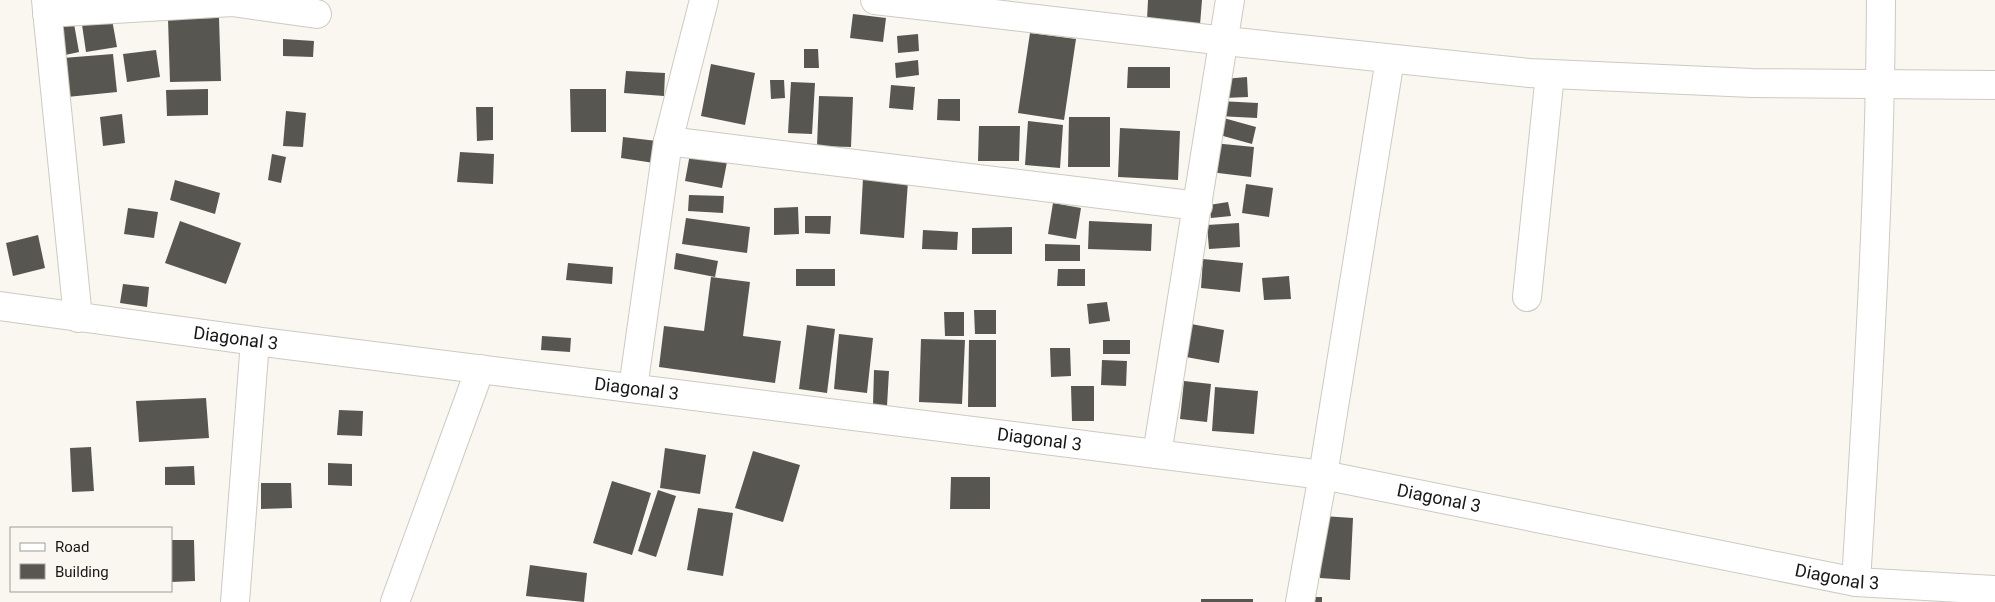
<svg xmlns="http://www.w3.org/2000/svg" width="1995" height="602" font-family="Roboto,sans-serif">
<rect width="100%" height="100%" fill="#f9f7ef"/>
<path fill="#585650" d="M1148,0H1202L1200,25L1147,20Z
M111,14L117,47L86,52L81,18Z
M853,14L886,18L883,42L850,38Z
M73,18L79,52L56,57L49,23Z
M219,18L221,81L170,82L168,19Z
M1030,33L1076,39L1064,120L1018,113Z
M918,34L919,51L898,53L897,36Z
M283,39L314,41L313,57L283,56Z
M804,49H818L819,68H804Z
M156,50L160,77L127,82L123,54Z
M113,54L117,92L67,97L63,58Z
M918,60L919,75L896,78L895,63Z
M711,64L755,73L745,125L701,116Z
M1128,67H1170V88H1127Z
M626,71L665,73L664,96L624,93Z
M1247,77L1248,97L1224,98L1223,79Z
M770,80H784L785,98L771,99Z
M791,82L815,83L812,134L788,133Z
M891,85L915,87L913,110L889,108Z
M208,89V115L167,116L166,90Z
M570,89H606V132H571Z
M819,96L853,97L851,147L817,146Z
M938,99H960V121L937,120Z
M1219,101L1258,103L1257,118L1218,116Z
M476,107H493V140L477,141Z
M286,111L306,113L303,147L283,146Z
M122,114L125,143L103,146L100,117Z
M1069,117H1110V167H1068Z
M1220,117L1256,127L1252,144L1216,134Z
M1028,121L1063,125L1060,168L1025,165Z
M979,126H1020L1019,161H978Z
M1120,128L1180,131L1178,180L1118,177Z
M623,137L657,141L654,163L621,158Z
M1213,143L1254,147L1251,177L1210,172Z
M460,152L494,154L493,184L457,182Z
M272,154L286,157L281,183L268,180Z
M690,154L727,162L722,188L685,181Z
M863,178L908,181L904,238L860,234Z
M175,180L220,193L215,214L170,200Z
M1246,184L1273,188L1269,217L1242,213Z
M689,195L724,196L723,213L688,211Z
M1228,202L1231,216L1211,218L1209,205Z
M1053,203L1081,208L1076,239L1048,234Z
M798,207L799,234L774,235V208Z
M128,208L158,212L154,238L124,234Z
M805,216H831L830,234L805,233Z
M686,218L750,227L747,253L682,244Z
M180,221L241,243L226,284L165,263Z
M1089,221L1152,224L1151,251L1088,249Z
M1239,223L1240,247L1209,249L1207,225Z
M1012,227V254H972V228Z
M923,230L958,232L957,250L922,249Z
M38,235L45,268L13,276L6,243Z
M1045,244L1080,245V261H1045Z
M676,253L718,261L715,277L674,269Z
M1203,259L1243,263L1240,292L1201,288Z
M568,263L613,267L612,284L566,280Z
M796,269H835V286H796Z
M1058,269H1085V286H1057Z
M1289,276L1291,299L1264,300L1262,278Z
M711,277L750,282L743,336L781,341L775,383L659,367L664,326L704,331Z
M123,284L149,287L147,307L120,303Z
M1107,302L1110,321L1089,324L1087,304Z
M974,310H996V334H975Z
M944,312H964V336H945Z
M1191,324L1224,330L1219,363L1186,357Z
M807,325L835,329L827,393L799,389Z
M839,334L873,338L867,393L834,389Z
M542,336L571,338L570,352L541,350Z
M921,339L965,340L962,404L919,402Z
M969,340H996V407H968Z
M1103,340H1130V354H1103Z
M1050,348H1070L1071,376L1051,377Z
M1102,360L1127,361L1126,386L1101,385Z
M874,370L889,371L887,406L873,405Z
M1184,381L1211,384L1207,422L1180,419Z
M1071,386H1094V421H1072Z
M1215,387L1258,391L1254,434L1212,431Z
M206,398L209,438L139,442L136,401Z
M339,410L363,411L362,436L337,435Z
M91,447L94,491L72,492L70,448Z
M665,448L706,455L700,494L660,488Z
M753,451L800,465L783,522L735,508Z
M328,463L352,464V486L328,485Z
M194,466L195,485H165V467Z
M951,477H990V509H950Z
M612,481L651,493L632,555L593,543Z
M261,483H291L292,508L261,509Z
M658,490L676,496L656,557L638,551Z
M698,508L733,513L723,576L687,570Z
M1323,516L1353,518L1350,580L1320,578Z
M171,540H194L195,581L171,582Z
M530,565L587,573L584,602L526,596Z
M1303,597H1322V602H1303Z
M1201,599H1253V602H1201Z"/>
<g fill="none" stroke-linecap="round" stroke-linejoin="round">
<g stroke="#cccac3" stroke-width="30">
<g id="minor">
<path d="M46,0L78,318"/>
<path d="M875,0L1225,41L1529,73L1752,83L1995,85"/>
<path d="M47,13L232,2L317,14"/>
<path d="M668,141L1198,206"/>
<path d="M1527,297L1550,74"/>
<path id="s1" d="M0,306L255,341L1323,475L1856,582L1995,590"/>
<path d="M633,388L668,141L704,0"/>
<path d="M1157,454L1230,0"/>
<path d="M1856,582C1868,388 1880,194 1881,0"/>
<path d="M235,602L255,341"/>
<path d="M395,602L480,369"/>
<path d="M1300,602L1323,475L1390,59"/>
</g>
</g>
<use href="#minor" stroke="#fff" stroke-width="28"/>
</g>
<g text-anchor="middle" stroke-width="5" stroke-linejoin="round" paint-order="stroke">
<g font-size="18" fill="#181715" stroke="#f9f7ef">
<text dy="6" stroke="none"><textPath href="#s1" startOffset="238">Diagonal 3</textPath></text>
<text dy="6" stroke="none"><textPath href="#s1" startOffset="642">Diagonal 3</textPath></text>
<text dy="6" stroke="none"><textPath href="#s1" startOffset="1048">Diagonal 3</textPath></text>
<text dy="6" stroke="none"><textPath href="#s1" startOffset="1452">Diagonal 3</textPath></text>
<text dy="6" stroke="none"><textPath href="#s1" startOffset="1858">Diagonal 3</textPath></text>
</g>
</g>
<rect x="10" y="527" width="162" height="65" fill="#f9f7ef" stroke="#9f9d98"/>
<rect x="20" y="543" width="25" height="8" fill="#ffffff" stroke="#9f9d98"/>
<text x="55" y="552" font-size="15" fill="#181715">Road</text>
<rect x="20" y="564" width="25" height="15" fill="#585650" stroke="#9f9d98"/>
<text x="55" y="577" font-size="15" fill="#181715">Building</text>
</svg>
